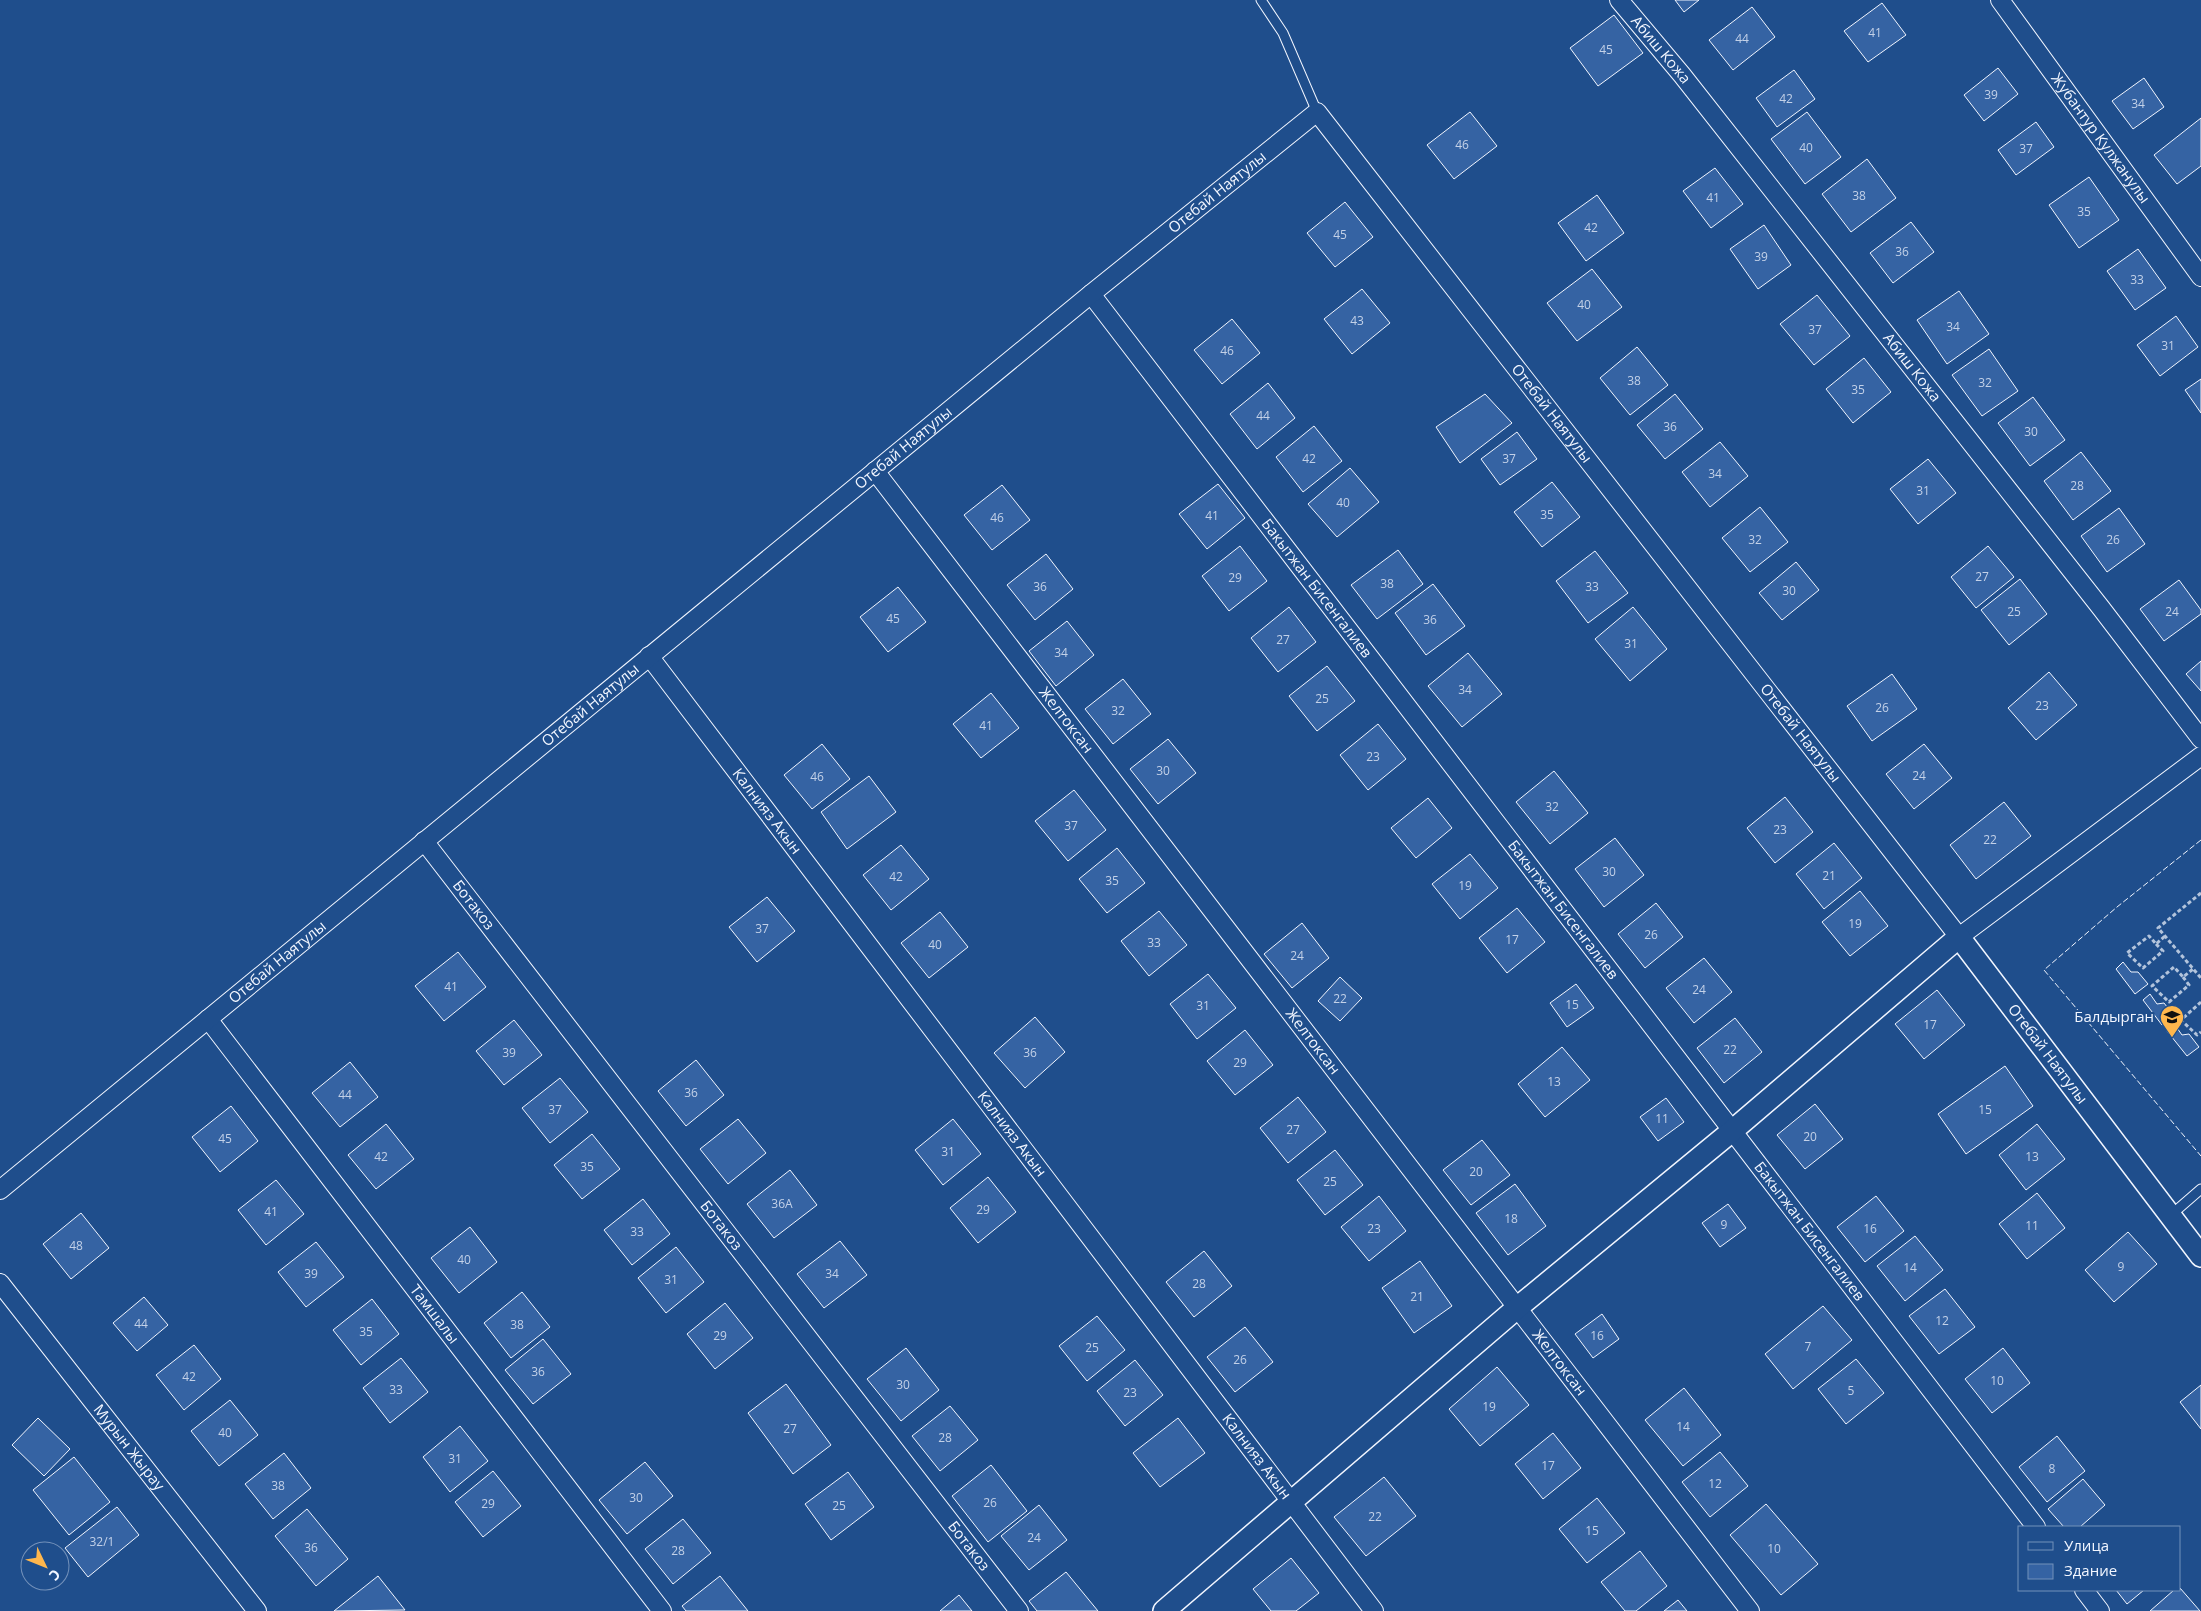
<svg xmlns="http://www.w3.org/2000/svg" width="2201" height="1611" font-family="'Open Sans',sans-serif">
<rect width="100%" height="100%" fill="#1f4e8c"/>
<path fill="#3563a3" stroke="#f2f6ff" d="M1675,0H1699L1684,12Z
M1882,3L1906,35L1868,62L1844,31Z
M1752,7L1775,37L1733,70L1709,40Z
M1614,15L1643,53L1598,86L1570,48Z
M1998,68L2018,94L1984,121L1964,95Z
M1794,70L1815,99L1777,127L1756,98Z
M2144,78L2164,107L2133,129L2112,101Z
M1470,112L1497,146L1454,179L1427,145Z
M1807,112L1841,157L1805,184L1771,139Z
M2201,118V166L2177,184L2154,155Z
M2036,122L2054,147L2016,175L1998,150Z
M1867,159L1896,198L1851,232L1822,194Z
M1715,168L1743,204L1711,228L1683,191Z
M2089,177L2119,220L2079,248L2049,205Z
M1597,195L1624,233L1586,261L1558,223Z
M1345,202L1373,237L1335,267L1307,233Z
M1911,222L1934,252L1893,283L1870,253Z
M1764,225L1791,265L1758,289L1730,249Z
M2138,249L2166,288L2135,310L2107,271Z
M1592,269L1622,307L1577,341L1547,303Z
M1362,289L1390,323L1352,354L1324,319Z
M1959,291L1989,334L1947,364L1917,320Z
M1817,295L1850,336L1814,365L1780,324Z
M2176,316L2198,347L2160,376L2137,345Z
M1232,319L1260,353L1222,384L1194,350Z
M1637,347L1668,385L1630,415L1600,378Z
M1989,349L2018,391L1982,416L1952,375Z
M1864,358L1891,392L1853,423L1826,389Z
M2201,379V413L2185,390Z
M1268,383L1295,418L1257,449L1230,414Z
M1485,394L1512,423L1460,463L1436,427Z
M1675,394L1703,429L1665,459L1637,425Z
M2033,397L2065,440L2030,466L1998,423Z
M1314,426L1342,461L1303,492L1276,457Z
M1517,432L1537,459L1500,485L1481,459Z
M1720,442L1748,476L1710,507L1682,472Z
M2081,452L2111,491L2073,520L2044,481Z
M1928,459L1956,493L1918,524L1890,489Z
M1350,468L1379,502L1337,537L1308,504Z
M1552,482L1580,517L1542,547L1514,512Z
M1218,484L1245,518L1207,549L1179,514Z
M1002,485L1030,520L992,550L964,515Z
M1760,507L1788,542L1750,572L1722,538Z
M2119,508L2145,544L2107,572L2081,536Z
M1240,546L1267,581L1229,611L1202,576Z
M1988,546L2014,577L1976,608L1951,577Z
M1398,550L1423,584L1377,619L1351,585Z
M1595,551L1628,593L1588,623L1556,581Z
M1046,554L1073,589L1035,620L1007,585Z
M1796,562L1819,590L1782,620L1759,593Z
M2020,579L2047,614L2009,645L1981,610Z
M2179,580L2201,610V614L2164,641L2140,609Z
M1433,584L1465,626L1426,655L1395,613Z
M898,587L926,622L888,652L860,617Z
M1289,607L1316,642L1278,672L1251,638Z
M1633,607L1667,649L1630,681L1595,639Z
M1067,621L1094,655L1056,686L1029,651Z
M1468,653L1502,694L1462,727L1428,686Z
M2201,661V691L2186,674Z
M1327,666L1355,701L1317,731L1289,696Z
M2049,672L2077,705L2036,740L2008,708Z
M1892,674L1917,709L1872,741L1847,706Z
M1123,679L1151,714L1113,744L1085,709Z
M991,693L1019,728L981,758L953,724Z
M1378,724L1406,759L1368,790L1340,755Z
M1168,739L1196,773L1158,804L1130,769Z
M822,744L850,779L812,809L784,775Z
M1924,744L1952,778L1914,809L1886,774Z
M1554,771L1588,813L1550,844L1516,802Z
M869,776L896,812L847,849L821,812Z
M1074,790L1106,830L1068,861L1035,821Z
M1785,797L1813,832L1775,863L1747,828Z
M1428,798L1452,828L1416,858L1391,828Z
M2004,802L2031,836L1976,879L1950,845Z
M1615,838L1644,875L1604,907L1575,869Z
M1834,843L1862,878L1824,909L1796,874Z
M901,845L929,879L891,910L863,875Z
M1117,848L1145,883L1107,913L1079,879Z
M1470,854L1498,888L1460,919L1432,884Z
M1860,891L1888,926L1850,956L1822,922Z
M767,897L795,931L757,962L729,927Z
M1656,903L1683,937L1645,968L1618,934Z
M1517,908L1545,942L1507,973L1479,938Z
M1159,911L1187,945L1149,976L1121,941Z
M940,912L968,947L929,978L901,943Z
M1302,923L1329,958L1292,988L1264,954Z
M458,952L486,987L444,1021L415,986Z
M1704,958L1732,992L1694,1023L1666,988Z
M2123,962L2131,972H2138L2148,984L2135,994L2116,969Z
M1208,974L1236,1008L1197,1039L1170,1004Z
M1340,977L1362,998L1340,1021L1318,1001Z
M1576,984L1594,1008L1567,1027L1550,1003Z
M1937,990L1965,1025L1924,1059L1895,1024Z
M2150,994L2157,1004L2164,1003L2174,1016L2162,1025L2143,1000Z
M1035,1017L1065,1052L1025,1088L994,1053Z
M1735,1018L1762,1052L1724,1083L1697,1048Z
M514,1020L542,1055L504,1085L476,1051Z
M2175,1025L2182,1035L2189,1034L2199,1047L2187,1056L2167,1031Z
M1245,1030L1273,1065L1235,1095L1207,1061Z
M1562,1047L1590,1080L1545,1117L1518,1084Z
M696,1060L724,1095L686,1126L658,1091Z
M350,1062L378,1097L340,1127L312,1093Z
M2005,1066L2033,1106L1966,1154L1938,1114Z
M560,1078L588,1112L550,1143L522,1108Z
M1298,1097L1326,1132L1288,1163L1260,1128Z
M1666,1098L1684,1122L1658,1141L1640,1117Z
M1815,1104L1843,1139L1805,1169L1777,1135Z
M231,1106L258,1141L220,1172L192,1137Z
M738,1119L766,1153L728,1184L700,1149Z
M953,1119L981,1154L943,1185L915,1150Z
M386,1124L414,1159L376,1189L348,1155Z
M2037,1124L2065,1159L2026,1190L1999,1155Z
M592,1134L620,1169L582,1199L554,1165Z
M1482,1140L1510,1175L1471,1205L1443,1170Z
M1335,1150L1363,1185L1325,1215L1297,1180Z
M790,1170L817,1205L774,1238L747,1204Z
M988,1177L1016,1212L978,1243L950,1208Z
M276,1180L304,1214L266,1245L238,1210Z
M1515,1184L1546,1226L1508,1255L1476,1213Z
M2037,1193L2065,1228L2027,1259L1999,1224Z
M1379,1196L1406,1231L1369,1261L1341,1227Z
M1876,1196L1904,1231L1865,1262L1837,1227Z
M643,1199L670,1234L632,1265L604,1230Z
M1728,1204L1746,1228L1720,1247L1702,1223Z
M81,1213L109,1248L71,1279L43,1244Z
M470,1227L497,1262L459,1293L431,1258Z
M2128,1232L2157,1264L2114,1302L2085,1270Z
M1915,1236L1943,1270L1905,1301L1877,1266Z
M840,1241L867,1275L824,1308L797,1274Z
M316,1242L344,1277L306,1307L278,1272Z
M676,1247L704,1282L666,1313L638,1278Z
M1204,1251L1232,1286L1194,1317L1166,1282Z
M1420,1261L1452,1306L1414,1333L1382,1288Z
M1945,1289L1975,1327L1939,1354L1909,1316Z
M522,1292L550,1327L511,1358L484,1323Z
M144,1297L168,1325L137,1351L113,1323Z
M372,1299L399,1334L361,1365L333,1330Z
M725,1303L753,1338L715,1369L687,1334Z
M1823,1306L1852,1340L1793,1389L1765,1354Z
M1602,1314L1619,1339L1593,1358L1575,1334Z
M1097,1316L1125,1350L1087,1381L1059,1346Z
M1245,1327L1273,1362L1235,1392L1207,1357Z
M543,1339L571,1374L533,1404L505,1370Z
M194,1345L221,1379L184,1410L156,1375Z
M906,1348L939,1390L901,1421L867,1379Z
M2003,1348L2030,1383L1992,1413L1965,1379Z
M401,1358L428,1392L390,1423L363,1388Z
M1856,1359L1884,1393L1846,1424L1818,1389Z
M1135,1360L1163,1395L1125,1426L1097,1391Z
M1497,1367L1529,1405L1480,1446L1449,1409Z
M786,1384L831,1445L793,1474L748,1413Z
M2201,1385V1429L2180,1402Z
M1684,1388L1721,1435L1683,1466L1645,1420Z
M230,1400L258,1435L219,1466L191,1431Z
M950,1406L978,1440L940,1471L912,1436Z
M38,1418L70,1449L44,1476L12,1445Z
M1178,1418L1205,1453L1160,1487L1133,1453Z
M460,1426L488,1461L450,1492L423,1457Z
M1553,1433L1581,1468L1543,1499L1515,1464Z
M2057,1436L2085,1471L2047,1502L2019,1467Z
M1720,1452L1748,1486L1710,1517L1682,1482Z
M284,1453L311,1488L273,1519L245,1484Z
M74,1457L110,1502L69,1535L33,1490Z
M645,1462L673,1496L627,1534L599,1500Z
M991,1465L1027,1511L988,1542L952,1496Z
M493,1471L521,1506L483,1537L455,1502Z
M848,1472L874,1507L831,1540L805,1504Z
M1384,1477L1416,1516L1366,1556L1334,1517Z
M2083,1479L2105,1505L2080,1527H2064L2048,1509Z
M1597,1498L1625,1533L1587,1563L1559,1529Z
M1766,1504L1818,1564L1781,1595L1730,1535Z
M1039,1505L1067,1540L1029,1570L1001,1536Z
M117,1507L139,1535L88,1577L65,1548Z
M307,1509L348,1559L316,1586L275,1536Z
M683,1519L711,1553L673,1584L645,1549Z
M1640,1551L1667,1586L1636,1611H1625L1601,1582Z
M1291,1558L1319,1593L1296,1611H1271L1253,1589Z
M1066,1572L1098,1611H1037L1029,1601Z
M378,1576L405,1610L334,1611Z
M720,1576L748,1611H686L682,1606Z
M2180,1588L2200,1611H2150L2174,1590H2180Z
M2116,1590H2144L2127,1604Z
M959,1595L972,1611H940Z
M1678,1600L1687,1611H1664Z"/>
<g fill="none" stroke-linecap="round" stroke-linejoin="round">
<g stroke="#f2f6ff" stroke-width="11">
<path id="service" d="M1261,0L1283,33L1317,112
M2171,1215L2201,1189"/>
</g>
<g stroke="#f2f6ff" stroke-width="20">
<g id="minor">
<path id="s1" d="M1619,0L1682,75L2101,608L2201,739"/>
<path id="s2" d="M2000,0L2201,277"/>
<path id="s3" d="M1091,294L2036,1527"/>
<path id="s4" d="M875,471L1750,1611"/>
<path id="s5" d="M649,656L1374,1611"/>
<path id="s6" d="M424,841L1019,1611"/>
<path id="s7" d="M208,1019L662,1611"/>
<path id="s8" d="M0,1190L1091,294L1317,112L1959,937L2201,756"/>
<path id="s9" d="M0,1283L257,1611"/>
<path d="M2084,1590L2100,1611"/>
</g>
</g>
<g stroke="#f2f6ff" stroke-width="24">
<g id="tertiary">
<path id="s10" d="M1164,1611L1517,1308L1732,1131L1959,937L2201,1256"/>
</g>
</g>
<path stroke="#b3c4dc" stroke-width="3" stroke-dasharray="4 2.5" stroke-linecap="butt" d="M2201,893L2158,928L2201,978
M2156,944L2163,951L2143,968L2127,953L2149,936L2156,944L2165,936
M2183,977L2189,985L2169,1002L2152,986L2174,967L2183,977L2193,969
M2201,1002L2181,1020L2197,1035L2201,1032"/>
<use href="#service" stroke="#1f4e8c" stroke-width="9"/>
<use href="#minor" stroke="#1f4e8c" stroke-width="18"/>
<use href="#tertiary" stroke="#1f4e8c" stroke-width="21"/>
<path stroke="#f2f6ff" stroke-width="1" stroke-dasharray="6 2.5" stroke-linecap="butt" d="M2201,840L2117,907L2044,970L2201,1156"/>
</g>
<defs>
<g id="school-pin" transform="scale(1.25)"><path d="M0 17L-7.5 6A9.5 9.5 0 1 1 7.5 6Z" fill="#ffb74d" stroke="#1f4e8c"/><path d="M0-5L7-2L0 1L-7-2ZM-4 1L0 2.5L4 1V4Q0 6-4 4Z" fill="#111"/></g>
</defs>
<g fill-rule="evenodd">
<use href="#school-pin" x="2172" y="1017"/>
</g>
<g text-anchor="middle" stroke-width="4" stroke-linejoin="round" paint-order="stroke">
<g font-size="12" fill="#c3d1e8">
<text x="1875" y="37">41</text>
<text x="1742" y="43">44</text>
<text x="1606" y="54">45</text>
<text x="1991" y="99">39</text>
<text x="1786" y="103">42</text>
<text x="2138" y="108">34</text>
<text x="1462" y="149">46</text>
<text x="1806" y="152">40</text>
<text x="2026" y="153">37</text>
<text x="1859" y="200">38</text>
<text x="1713" y="202">41</text>
<text x="2084" y="216">35</text>
<text x="1591" y="232">42</text>
<text x="1340" y="239">45</text>
<text x="1902" y="256">36</text>
<text x="1761" y="261">39</text>
<text x="2137" y="284">33</text>
<text x="1584" y="309">40</text>
<text x="1357" y="325">43</text>
<text x="1953" y="331">34</text>
<text x="1815" y="334">37</text>
<text x="2168" y="350">31</text>
<text x="1227" y="355">46</text>
<text x="1634" y="385">38</text>
<text x="1985" y="387">32</text>
<text x="1858" y="394">35</text>
<text x="1263" y="420">44</text>
<text x="1670" y="431">36</text>
<text x="2031" y="436">30</text>
<text x="1309" y="463">42</text>
<text x="1509" y="463">37</text>
<text x="1715" y="478">34</text>
<text x="2077" y="490">28</text>
<text x="1923" y="495">31</text>
<text x="1343" y="507">40</text>
<text x="1547" y="519">35</text>
<text x="1212" y="520">41</text>
<text x="997" y="522">46</text>
<text x="1755" y="544">32</text>
<text x="2113" y="544">26</text>
<text x="1982" y="581">27</text>
<text x="1235" y="582">29</text>
<text x="1387" y="588">38</text>
<text x="1040" y="591">36</text>
<text x="1592" y="591">33</text>
<text x="1789" y="595">30</text>
<text x="2014" y="616">25</text>
<text x="2172" y="616">24</text>
<text x="893" y="623">45</text>
<text x="1430" y="624">36</text>
<text x="1283" y="644">27</text>
<text x="1631" y="648">31</text>
<text x="1061" y="657">34</text>
<text x="1465" y="694">34</text>
<text x="1322" y="703">25</text>
<text x="2042" y="710">23</text>
<text x="1882" y="712">26</text>
<text x="1118" y="715">32</text>
<text x="986" y="730">41</text>
<text x="1373" y="761">23</text>
<text x="1163" y="775">30</text>
<text x="1919" y="780">24</text>
<text x="817" y="781">46</text>
<text x="1552" y="811">32</text>
<text x="1071" y="830">37</text>
<text x="1780" y="834">23</text>
<text x="1990" y="844">22</text>
<text x="1609" y="876">30</text>
<text x="1829" y="880">21</text>
<text x="896" y="881">42</text>
<text x="1112" y="885">35</text>
<text x="1465" y="890">19</text>
<text x="1855" y="928">19</text>
<text x="762" y="933">37</text>
<text x="1651" y="939">26</text>
<text x="1512" y="944">17</text>
<text x="1154" y="947">33</text>
<text x="935" y="949">40</text>
<text x="1297" y="960">24</text>
<text x="451" y="991">41</text>
<text x="1699" y="994">24</text>
<text x="1340" y="1003">22</text>
<text x="1572" y="1009">15</text>
<text x="1203" y="1010">31</text>
<text x="1930" y="1029">17</text>
<text x="1730" y="1054">22</text>
<text x="509" y="1057">39</text>
<text x="1030" y="1057">36</text>
<text x="1240" y="1067">29</text>
<text x="1554" y="1086">13</text>
<text x="691" y="1097">36</text>
<text x="345" y="1099">44</text>
<text x="555" y="1114">37</text>
<text x="1985" y="1114">15</text>
<text x="1662" y="1123">11</text>
<text x="1293" y="1134">27</text>
<text x="1810" y="1141">20</text>
<text x="225" y="1143">45</text>
<text x="948" y="1156">31</text>
<text x="381" y="1161">42</text>
<text x="2032" y="1161">13</text>
<text x="587" y="1171">35</text>
<text x="1476" y="1176">20</text>
<text x="1330" y="1186">25</text>
<text x="782" y="1208">36А</text>
<text x="983" y="1214">29</text>
<text x="271" y="1216">41</text>
<text x="1511" y="1223">18</text>
<text x="1724" y="1229">9</text>
<text x="2032" y="1230">11</text>
<text x="1374" y="1233">23</text>
<text x="1870" y="1233">16</text>
<text x="637" y="1236">33</text>
<text x="76" y="1250">48</text>
<text x="464" y="1264">40</text>
<text x="2121" y="1271">9</text>
<text x="1910" y="1272">14</text>
<text x="311" y="1278">39</text>
<text x="832" y="1278">34</text>
<text x="671" y="1284">31</text>
<text x="1199" y="1288">28</text>
<text x="1417" y="1301">21</text>
<text x="1942" y="1325">12</text>
<text x="141" y="1328">44</text>
<text x="517" y="1329">38</text>
<text x="366" y="1336">35</text>
<text x="720" y="1340">29</text>
<text x="1597" y="1340">16</text>
<text x="1808" y="1351">7</text>
<text x="1092" y="1352">25</text>
<text x="1240" y="1364">26</text>
<text x="538" y="1376">36</text>
<text x="189" y="1381">42</text>
<text x="1997" y="1385">10</text>
<text x="903" y="1389">30</text>
<text x="396" y="1394">33</text>
<text x="1851" y="1395">5</text>
<text x="1130" y="1397">23</text>
<text x="1489" y="1411">19</text>
<text x="1683" y="1431">14</text>
<text x="790" y="1433">27</text>
<text x="225" y="1437">40</text>
<text x="945" y="1442">28</text>
<text x="455" y="1463">31</text>
<text x="1548" y="1470">17</text>
<text x="2052" y="1473">8</text>
<text x="1715" y="1488">12</text>
<text x="278" y="1490">38</text>
<text x="636" y="1502">30</text>
<text x="990" y="1507">26</text>
<text x="488" y="1508">29</text>
<text x="839" y="1510">25</text>
<text x="1375" y="1521">22</text>
<text x="1592" y="1535">15</text>
<text x="1034" y="1542">24</text>
<text x="102" y="1546">32/1</text>
<text x="311" y="1552">36</text>
<text x="1774" y="1553">10</text>
<text x="678" y="1555">28</text>
</g>
<g font-size="15" fill="#f2f6ff" stroke="#1f4e8c">
<text dy="5" stroke="none"><textPath href="#s1" startOffset="65">Абиш Кожа</textPath></text>
<text dy="5" stroke="none"><textPath href="#s2" startOffset="171">Жубантур Кулжанулы</textPath></text>
<text dy="5" stroke="none"><textPath href="#s8" startOffset="1574">Отебай Наятулы</textPath></text>
<text dy="5" stroke="none"><textPath href="#s1" startOffset="470">Абиш Кожа</textPath></text>
<text dy="5" stroke="none"><textPath href="#s8" startOffset="2084">Отебай Наятулы</textPath></text>
<text dy="5" stroke="none"><textPath href="#s8" startOffset="1169">Отебай Наятулы</textPath></text>
<text dy="5" stroke="none"><textPath href="#s3" startOffset="371">Бакытжан Бисенгалиев</textPath></text>
<text dy="5" stroke="none"><textPath href="#s8" startOffset="764">Отебай Наятулы</textPath></text>
<text dy="5" stroke="none"><textPath href="#s4" startOffset="314">Желтоксан</textPath></text>
<text dy="5" stroke="none"><textPath href="#s8" startOffset="2489">Отебай Наятулы</textPath></text>
<text dy="5" stroke="none"><textPath href="#s5" startOffset="195">Калнияз Акын</textPath></text>
<text dy="5" stroke="none"><textPath href="#s6" startOffset="81">Ботакоз</textPath></text>
<text dy="5" stroke="none"><textPath href="#s3" startOffset="776">Бакытжан Бисенгалиев</textPath></text>
<text dy="5" stroke="none"><textPath href="#s8" startOffset="359">Отебай Наятулы</textPath></text>
<text dy="5" stroke="none"><textPath href="#s4" startOffset="719">Желтоксан</textPath></text>
<text dy="5" stroke="none"><textPath href="#s10" startOffset="1189">Отебай Наятулы</textPath></text>
<text dy="5" stroke="none"><textPath href="#s5" startOffset="600">Калнияз Акын</textPath></text>
<text dy="5" stroke="none"><textPath href="#s6" startOffset="486">Ботакоз</textPath></text>
<text dy="5" stroke="none"><textPath href="#s3" startOffset="1181">Бакытжан Бисенгалиев</textPath></text>
<text dy="5" stroke="none"><textPath href="#s7" startOffset="372">Тамшалы</textPath></text>
<text dy="5" stroke="none"><textPath href="#s4" startOffset="1124">Желтоксан</textPath></text>
<text dy="5" stroke="none"><textPath href="#s9" startOffset="209">Мурын Жырау</textPath></text>
<text dy="5" stroke="none"><textPath href="#s5" startOffset="1005">Калнияз Акын</textPath></text>
<text dy="5" stroke="none"><textPath href="#s6" startOffset="891">Ботакоз</textPath></text>
</g>
<g font-size="15" fill="#f2f6ff" stroke="#1f4e8c" text-anchor="end">
<text x="2154" y="1022">Балдырган</text>
</g>
</g>
<rect x="2018" y="1526" width="162" height="65" fill="#1f4e8c" stroke="#7391ba"/>
<rect x="2028" y="1542" width="25" height="8" fill="#1f4e8c" stroke="#7391ba"/>
<text x="2064" y="1551" font-size="15" fill="#f2f6ff">Улица</text>
<rect x="2028" y="1564" width="25" height="15" fill="#3563a3" stroke="#7391ba"/>
<text x="2064" y="1576" font-size="15" fill="#f2f6ff">Здание</text>
<g transform="translate(45 1566) rotate(133)"><circle r="24" fill="#1f4e8c" stroke="#7391ba"/>
<path d="M0-4L9 19L0 12L-9 19Z" fill="#ffb74d"/>
<text y="-8" font-size="14" font-weight="bold" text-anchor="middle" fill="#f2f6ff">С</text>
</g>
</svg>
